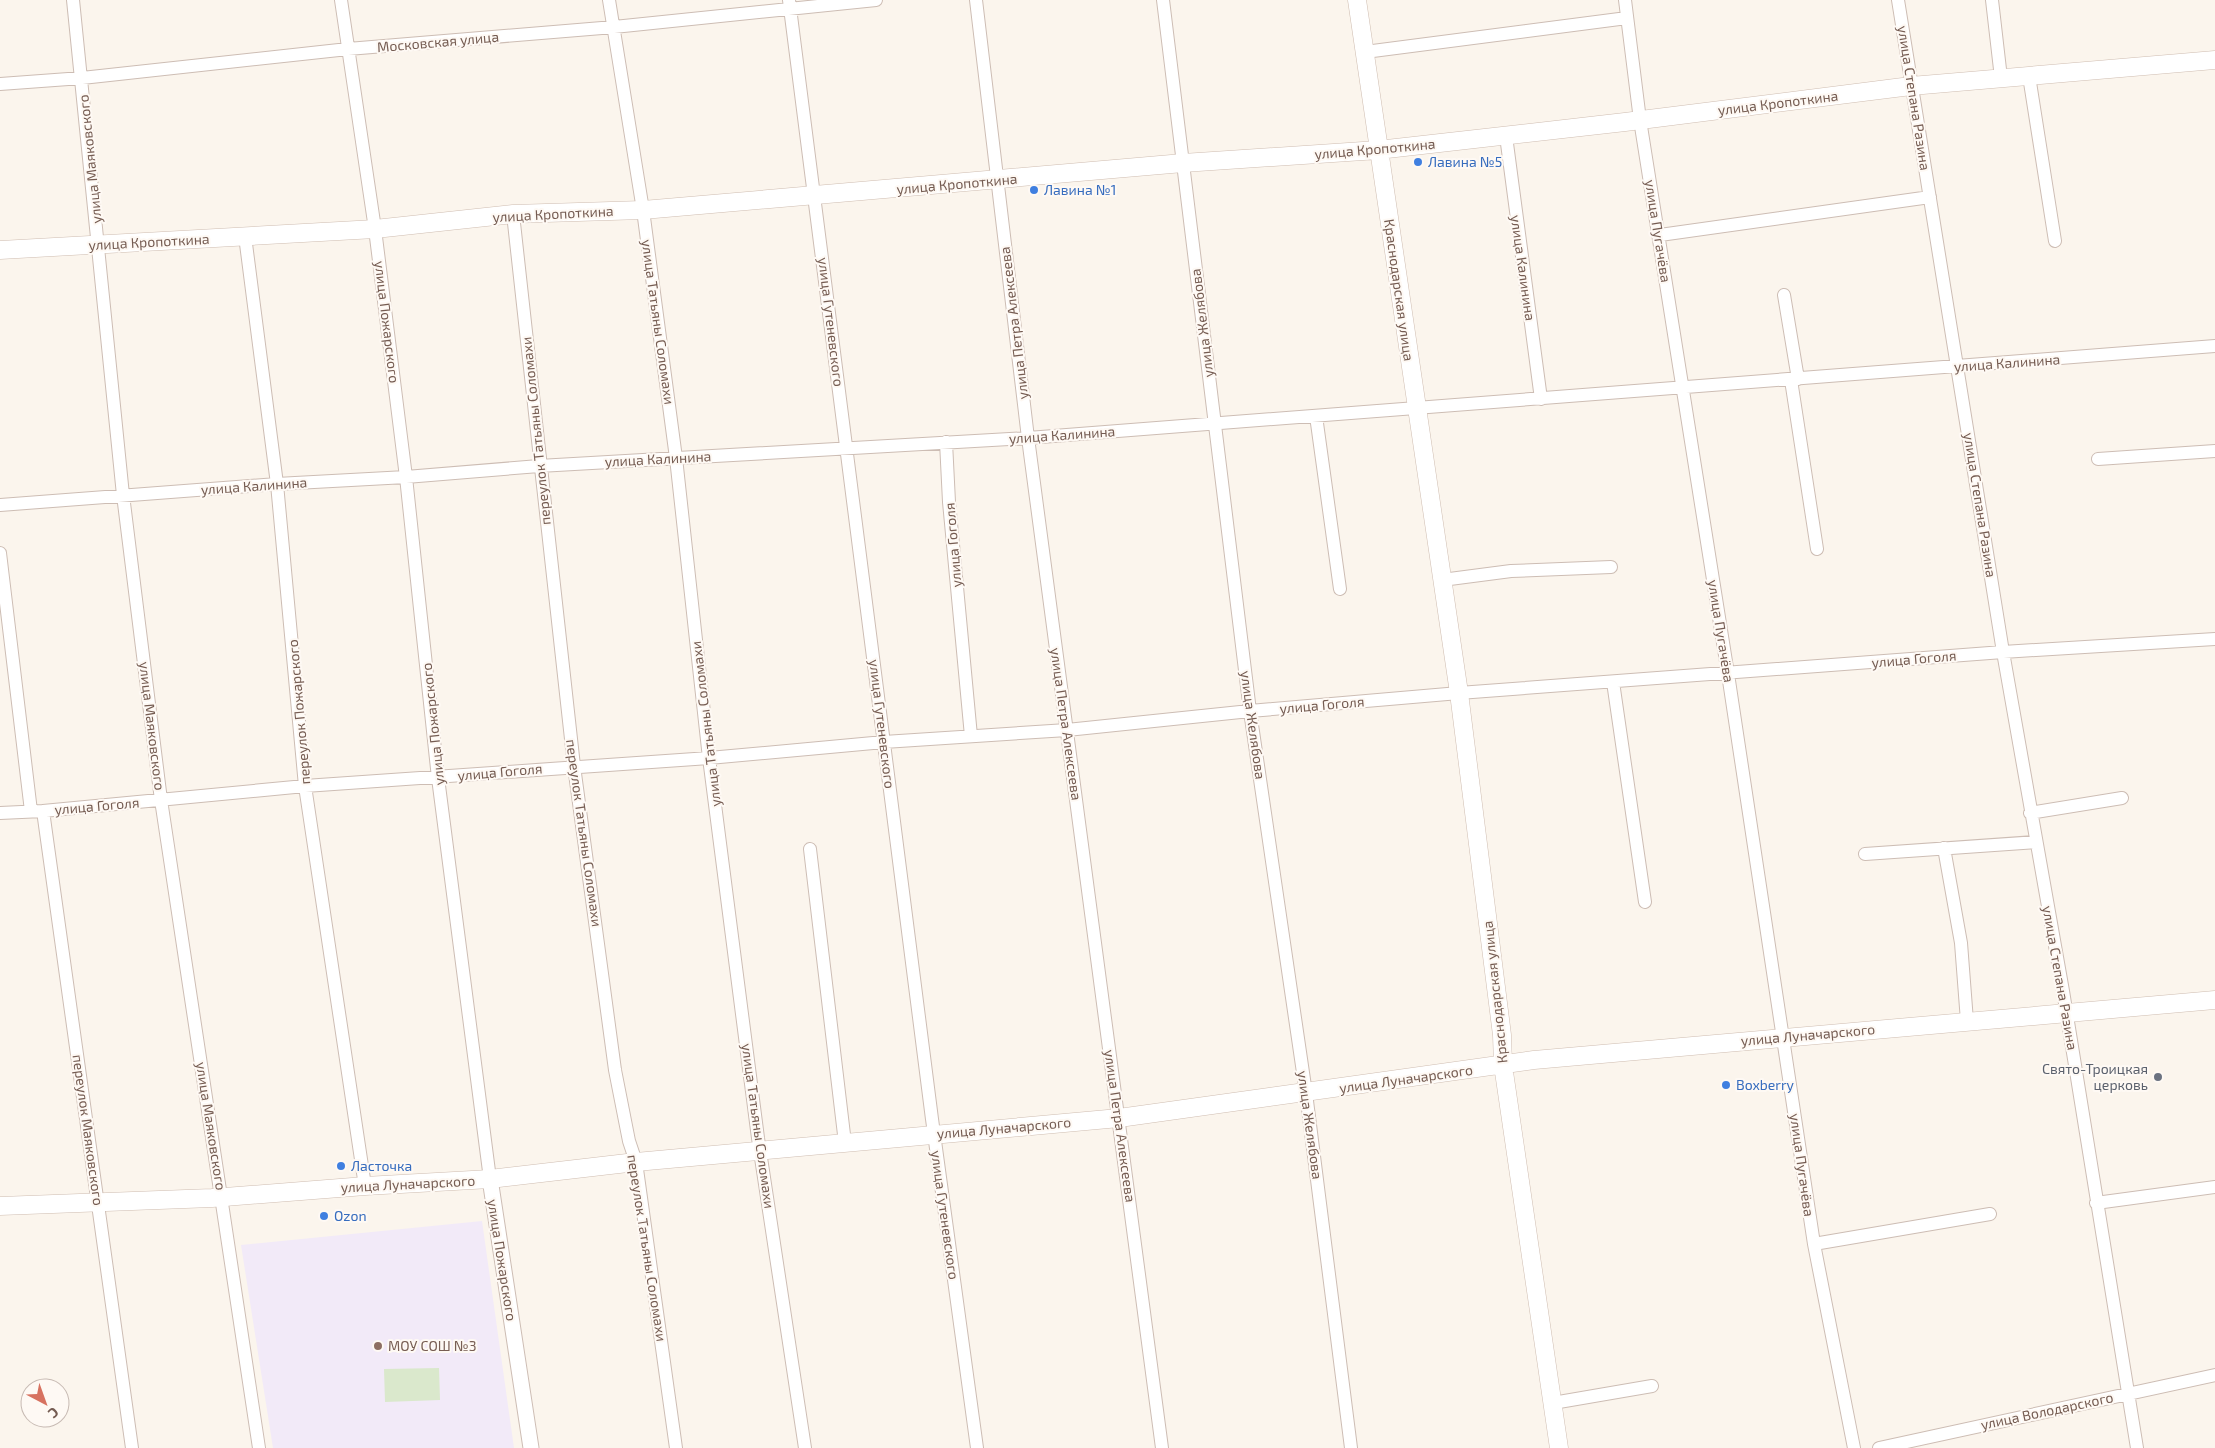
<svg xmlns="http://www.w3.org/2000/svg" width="2215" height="1448" font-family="'Exo 2',sans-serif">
<rect width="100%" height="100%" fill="#fbf5ed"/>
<path fill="#f2eaf8" d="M482,1221L514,1448H273L241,1245Z"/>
<path fill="#dae8cc" d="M439,1368L440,1400L385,1402L384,1369Z"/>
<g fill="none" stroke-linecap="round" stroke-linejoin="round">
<g stroke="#cdbdb4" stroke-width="14">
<path id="minor" d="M73,0L123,495L161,800L259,1448
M341,0L375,229L406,477L438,778L490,1179
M609,0L643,210L676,458L709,758L758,1138L805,1448
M789,0L932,1119L977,1448
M976,0L1028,438L1162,1448
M1163,0L1250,711L1306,1093L1351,1448
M1625,0L1640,120L1728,674L1814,1244L1854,1448
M1898,0L2003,652L2063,991L2137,1448
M1992,0L2001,78
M1365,52L1627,18
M2029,76L2055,241
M0,84L82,78L348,49L614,27L876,0
M1506,136L1541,399
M513,214L574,766L615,1070L629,1141L636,1162L676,1448
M1660,235L1930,197
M245,236L277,484L305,786L365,1186
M1784,295L1798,379
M1791,380L1817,549
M1316,416L1340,589
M946,442L949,502L971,736
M2098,459L2215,451
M0,505L277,484L406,477L539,466L1028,438L2215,346
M0,553L31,811
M1442,580L1511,571L1611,567
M1613,682L1645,902
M43,811L132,1448
M0,813L43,811L305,786L709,758L884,742L1067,730L1250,711L1459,693L2003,652L2215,639
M2030,813L2122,798
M1944,848L1961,943L1967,1021
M810,849L845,1143
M1865,854L2036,842
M2096,1203L2215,1187
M1814,1244L1990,1214
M1553,1403L1652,1386
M1879,1448L2215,1375"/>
</g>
<g stroke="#cdbdb4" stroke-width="17">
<path id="tertiary" d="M490,1179L531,1448"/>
</g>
<g stroke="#cfbdb1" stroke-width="19">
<path id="secondary" d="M1357,0L1459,693L1502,1035L1503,1065L1559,1448
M0,250L375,229L513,214L643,210L1183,163L1378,150L1625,122L1911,86L2215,60
M0,1206L212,1198L365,1186L490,1179L636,1162L1119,1118L1534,1060L2215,1000"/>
</g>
<use href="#minor" stroke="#fff" stroke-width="12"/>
<use href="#tertiary" stroke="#fff" stroke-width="15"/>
<use href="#secondary" stroke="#fff" stroke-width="18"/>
</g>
<g fill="#3f7fe0" stroke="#fef9f4" stroke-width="2">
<circle cx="1418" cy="162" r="5"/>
<circle cx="1034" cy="190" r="5"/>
<circle cx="1726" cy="1085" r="5"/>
<circle cx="341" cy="1166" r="5"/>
<circle cx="324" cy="1216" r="5"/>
</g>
<circle fill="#6b7280" stroke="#fef9f4" stroke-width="2" cx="2158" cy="1077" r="5"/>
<circle fill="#8d6e63" stroke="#fef9f4" stroke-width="2" cx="378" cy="1346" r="5"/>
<g text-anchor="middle" stroke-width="4" stroke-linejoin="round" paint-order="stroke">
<g font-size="14" fill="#755c52" stroke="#fef9f4">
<text transform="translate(438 42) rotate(-5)" y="5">Московская улица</text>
<text transform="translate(1914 98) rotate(81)" y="5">улица Степана Разина</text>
<text transform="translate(1778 103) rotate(-7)" y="5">улица Кропоткина</text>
<text transform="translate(1375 149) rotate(-5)" y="5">улица Кропоткина</text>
<text transform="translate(90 159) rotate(-96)" y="5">улица Маяковского</text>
<text transform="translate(957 184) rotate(-5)" y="5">улица Кропоткина</text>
<text transform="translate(553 214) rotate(-3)" y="5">улица Кропоткина</text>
<text transform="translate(1658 231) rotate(81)" y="5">улица Пугачёва</text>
<text transform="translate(149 242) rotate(-3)" y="5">улица Кропоткина</text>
<text transform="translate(1523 268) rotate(82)" y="5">улица Калинина</text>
<text transform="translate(1399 290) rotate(82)" y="5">Краснодарская улица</text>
<text transform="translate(387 322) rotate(83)" y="5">улица Пожарского</text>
<text transform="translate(658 322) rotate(82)" y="5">улица Татьяны Соломахи</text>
<text transform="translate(831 322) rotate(83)" y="5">улица Гутеневского</text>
<text transform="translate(1014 323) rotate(-97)" y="5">улица Петра Алексеева</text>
<text transform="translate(1202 323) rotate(-97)" y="5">улица Желябова</text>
<text transform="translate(2007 363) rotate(-4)" y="5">улица Калинина</text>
<text transform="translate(536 431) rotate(-96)" y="5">переулок Татьяны Соломахи</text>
<text transform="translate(1062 435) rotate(-4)" y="5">улица Калинина</text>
<text transform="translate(658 459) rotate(-3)" y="5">улица Калинина</text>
<text transform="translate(254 486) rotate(-4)" y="5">улица Калинина</text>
<text transform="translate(1980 505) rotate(81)" y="5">улица Степана Разина</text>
<text transform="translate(953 545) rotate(-95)" y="5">улица Гоголя</text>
<text transform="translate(1721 631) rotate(81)" y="5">улица Пугачёва</text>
<text transform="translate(1914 659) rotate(-5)" y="5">улица Гоголя</text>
<text transform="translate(1322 705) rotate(-5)" y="5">улица Гоголя</text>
<text transform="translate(299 712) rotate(-95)" y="5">переулок Пожарского</text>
<text transform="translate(433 724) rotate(-96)" y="5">улица Пожарского</text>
<text transform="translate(706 724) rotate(-97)" y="5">улица Татьяны Соломахи</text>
<text transform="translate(882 724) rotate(83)" y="5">улица Гутеневского</text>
<text transform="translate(1066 724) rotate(82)" y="5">улица Петра Алексеева</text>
<text transform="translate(1253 725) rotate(82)" y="5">улица Желябова</text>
<text transform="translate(152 726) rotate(83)" y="5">улица Маяковского</text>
<text transform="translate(500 772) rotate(-5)" y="5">улица Гоголя</text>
<text transform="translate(97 806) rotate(-5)" y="5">улица Гоголя</text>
<text transform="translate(584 833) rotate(82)" y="5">переулок Татьяны Соломахи</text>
<text transform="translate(2060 978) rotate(80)" y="5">улица Степана Разина</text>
<text transform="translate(1495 992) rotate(-96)" y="5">Краснодарская улица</text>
<text transform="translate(1808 1035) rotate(-5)" y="5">улица Луначарского</text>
<text transform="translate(1406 1079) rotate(-8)" y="5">улица Луначарского</text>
<text transform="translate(1310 1125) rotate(82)" y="5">улица Желябова</text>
<text transform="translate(211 1126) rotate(81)" y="5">улица Маяковского</text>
<text transform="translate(758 1126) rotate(82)" y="5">улица Татьяны Соломахи</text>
<text transform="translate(1120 1126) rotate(82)" y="5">улица Петра Алексеева</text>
<text transform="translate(1004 1128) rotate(-5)" y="5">улица Луначарского</text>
<text transform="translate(88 1130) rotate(82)" y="5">переулок Маяковского</text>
<text transform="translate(1802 1165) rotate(82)" y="5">улица Пугачёва</text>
<text transform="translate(408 1184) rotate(-3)" y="5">улица Луначарского</text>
<text transform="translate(945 1215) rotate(82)" y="5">улица Гутеневского</text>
<text transform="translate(647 1248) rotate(81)" y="5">переулок Татьяны Соломахи</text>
<text transform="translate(502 1260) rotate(81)" y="5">улица Пожарского</text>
<text transform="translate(2047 1411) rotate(-12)" y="5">улица Володарского</text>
</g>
<g font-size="14" fill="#366cbe" stroke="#fef9f4" text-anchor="start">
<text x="1428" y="167">Лавина №5</text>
<text x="1044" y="195">Лавина №1</text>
<text x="1736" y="1090">Boxberry</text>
<text x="351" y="1171">Ласточка</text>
<text x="334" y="1221">Ozon</text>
</g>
<g font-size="14" fill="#5b616d" stroke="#fef9f4" text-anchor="end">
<text x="2148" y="1074">Свято-Троицкая<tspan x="2148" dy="16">церковь</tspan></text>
</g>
<g font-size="14" fill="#785e54" stroke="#fef9f4" text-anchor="start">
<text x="388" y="1351">МОУ СОШ №3</text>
</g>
</g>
<g transform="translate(45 1403) rotate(139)"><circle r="24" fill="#fef9f4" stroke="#c7bab3"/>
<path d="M0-4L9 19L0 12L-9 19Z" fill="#d77260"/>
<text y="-8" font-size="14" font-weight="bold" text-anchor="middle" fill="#755c52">С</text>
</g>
</svg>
